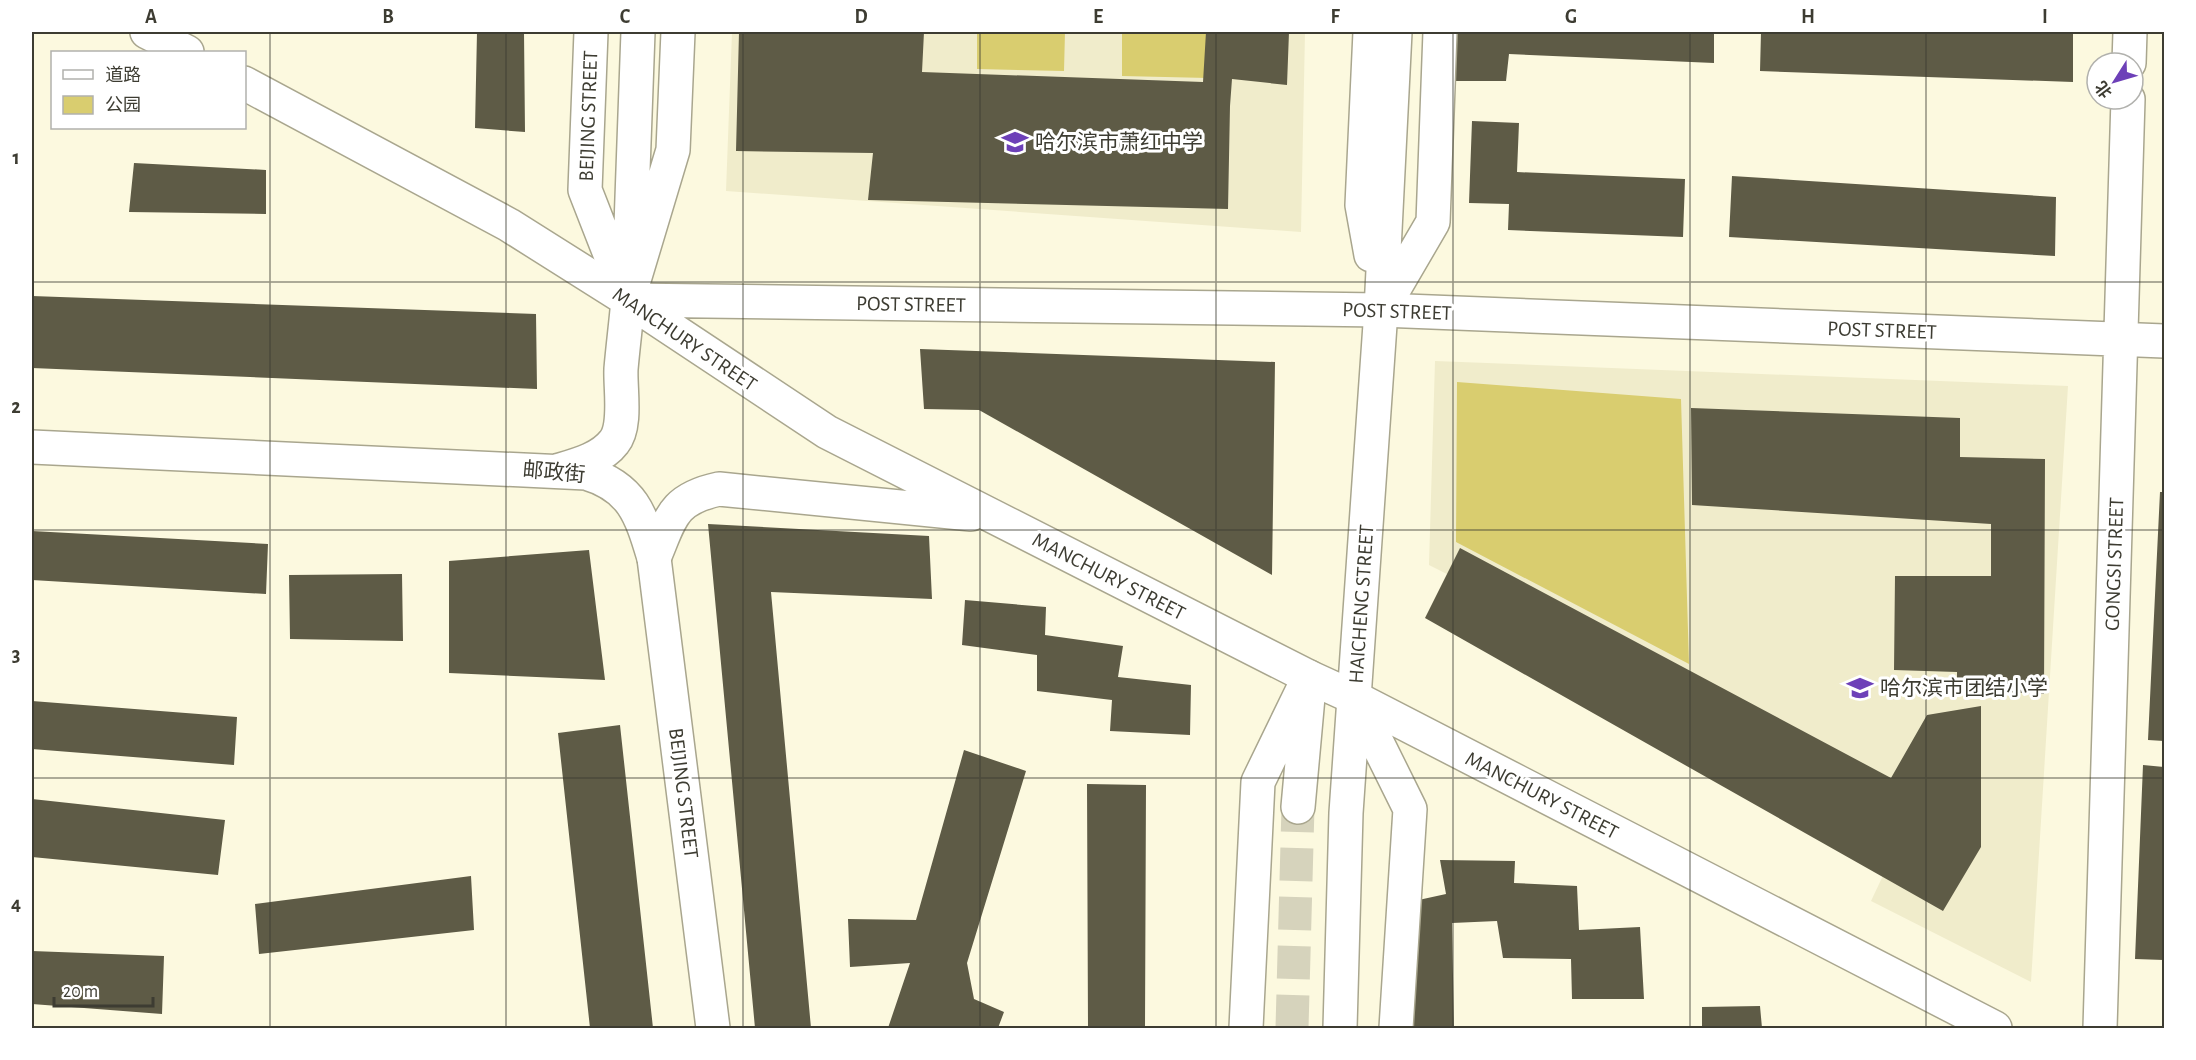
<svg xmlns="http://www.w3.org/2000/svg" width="2196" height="1060" font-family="'Alegreya Sans','Noto Sans SC',sans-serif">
<rect width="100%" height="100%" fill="#fcf9df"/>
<path fill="#f0eccb" d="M732,32H1305L1301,232L726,191Z
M1435,361L2068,386L2031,982L1871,901L1914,810L1429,565Z"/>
<path fill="#d9cd6f" d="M977,32H1065L1064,71L977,69Z
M1122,32H1209L1208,78L1122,76Z
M1457,382L1681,399L1689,664L1456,542Z"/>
<path fill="#5e5b46" d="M477,32H524L525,132L475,128Z
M739,32H924L922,72L1203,82L1206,32H1289L1287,85L1232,79L1230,106L1228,209L868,200L873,153L736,151Z
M1453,32H1714V63L1509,54L1506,81H1452Z
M1761,32H2073V82L1760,71Z
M1472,121L1519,123L1517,172L1685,179L1683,237L1508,230L1509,204L1469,203Z
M134,163L266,170V214L129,212Z
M1732,176L2056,197L2055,256L1729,237Z
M32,296L536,314L537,389L32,368Z
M920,349L1275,362L1272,575L979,410L924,409Z
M1691,408L1960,418V457L2045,459L2044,694L1957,690V672L1894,670L1895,576H1991V524L1692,505Z
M2160,492H2164V741L2148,740Z
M708,524L929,536L932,599L771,592L811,1028H755Z
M32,531L268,544L266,594L32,580Z
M1460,548L1891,778L1927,715L1981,706V847L1943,911L1425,618Z
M589,550L605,680L449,673V561Z
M402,574L403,641L290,639L289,575Z
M965,600L1046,607L1045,635L1123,646L1118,677L1191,685L1190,735L1110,731L1112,700L1037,691V655L962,645Z
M32,701L237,717L234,765L32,749Z
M620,725L653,1028H590L558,733Z
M964,750L1026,771L967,963L974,999L1004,1012L998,1028H888L910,963L850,967L848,919L916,920Z
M2143,765L2164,767V960L2135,959Z
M1087,784L1146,785L1145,1028H1088Z
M32,799L225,820L218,875L32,857Z
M1440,860L1515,861L1514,883L1577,886L1579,930L1640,927L1644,999H1572L1571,959L1503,958L1497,921L1452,923L1454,1028H1408L1414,901L1446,894Z
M471,876L474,930L259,954L255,904Z
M32,951L164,956L162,1014L32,1004Z
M1760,1006L1762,1028H1702V1007Z"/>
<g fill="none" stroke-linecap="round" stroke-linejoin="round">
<path stroke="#d6d3bc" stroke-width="33" stroke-dasharray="33 16" stroke-linecap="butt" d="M1292,1028L1298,807"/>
<g stroke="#a9a68e" stroke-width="36">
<path id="minor" d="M147,32L187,52
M2129,63L2130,32
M244,83L509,225L628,300L827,432L1309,677L1355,698L1995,1028
M32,447L586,473C633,487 641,515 654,558
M557,471C577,465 601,459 614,442C627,426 620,389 621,369C623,346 626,323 628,300L1381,310L2164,341
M654,558C671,518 672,499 719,489L971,514
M2100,1028L2128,99"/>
</g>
<g stroke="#a9a68e" stroke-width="36">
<path id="major" d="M591,32L585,190L628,300
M1370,32L1362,205L1371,255
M630,253L638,32
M628,300L673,150L678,32
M1384,306L1433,222L1440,32
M654,558L713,1028
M1356,700L1410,809L1396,1028
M1298,807L1308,697
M1246,1028L1258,782L1309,677
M1340,1028L1346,813L1381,310L1395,32"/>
</g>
<use href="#minor" stroke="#fff" stroke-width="33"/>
<use href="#major" stroke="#fff" stroke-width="33"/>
</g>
<path fill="none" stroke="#3d3c32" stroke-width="1.5" stroke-opacity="0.55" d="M270,32V1028M506,32V1028M743,32V1028M980,32V1028M1216,32V1028M1453,32V1028M1690,32V1028M1926,32V1028M32,282H2164M32,530H2164M32,778H2164"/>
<defs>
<g id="school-bare" transform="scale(2.07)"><path d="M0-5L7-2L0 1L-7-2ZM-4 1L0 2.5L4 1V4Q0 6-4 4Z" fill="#6d40b8" stroke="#fff" stroke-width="2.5" paint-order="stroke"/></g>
</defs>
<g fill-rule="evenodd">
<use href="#school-bare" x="1015" y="142"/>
<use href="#school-bare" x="1860" y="688"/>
</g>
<g text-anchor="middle" stroke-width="6" stroke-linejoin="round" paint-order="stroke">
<g font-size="21" fill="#3d3c32" stroke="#fff">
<text transform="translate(588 116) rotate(-88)" y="7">BEIJING STREET</text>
<text transform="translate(911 304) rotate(1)" y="7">POST STREET</text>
<text transform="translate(1397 311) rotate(2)" y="7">POST STREET</text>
<text transform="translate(1882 330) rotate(2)" y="7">POST STREET</text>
<text transform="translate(685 339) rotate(34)" y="7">MANCHURY STREET</text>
<text transform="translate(554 472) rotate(5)" y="7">邮政街</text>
<text transform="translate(2114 564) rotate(-88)" y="7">GONGSI STREET</text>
<text transform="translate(1109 576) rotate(27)" y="7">MANCHURY STREET</text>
<text transform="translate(1361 604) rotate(-86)" y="7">HAICHENG STREET</text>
<text transform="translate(684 793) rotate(83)" y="7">BEIJING STREET</text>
<text transform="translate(1542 795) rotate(27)" y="7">MANCHURY STREET</text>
</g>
<g font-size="21" fill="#3d3c32" stroke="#fff" text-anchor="start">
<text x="1035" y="149">哈尔滨市萧红中学</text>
<text x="1880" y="695">哈尔滨市团结小学</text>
</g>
</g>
<rect width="2196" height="1060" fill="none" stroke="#ffffff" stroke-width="66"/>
<rect x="51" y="51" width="195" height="78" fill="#ffffff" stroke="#b1b1ad" stroke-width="1.5"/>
<rect x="63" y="70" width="30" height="9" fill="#ffffff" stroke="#b1b1ad" stroke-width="1.5"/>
<text x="105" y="81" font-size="18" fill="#3d3c32">道路</text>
<rect x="63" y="96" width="30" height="18" fill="#d9cd6f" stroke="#b1b1ad" stroke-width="1.5"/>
<text x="105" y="111" font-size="18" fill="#3d3c32">公园</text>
<g transform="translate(2115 81) rotate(233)"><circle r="28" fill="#ffffff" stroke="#b1b1ad" stroke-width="1.5"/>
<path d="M0-4.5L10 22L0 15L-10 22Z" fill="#6d40b8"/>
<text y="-9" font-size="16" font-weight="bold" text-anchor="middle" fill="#3d3c32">北</text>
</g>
<path d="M54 997v9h99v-9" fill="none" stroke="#3d3c32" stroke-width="3"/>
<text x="63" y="997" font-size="18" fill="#3d3c32" stroke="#ffffff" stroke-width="4.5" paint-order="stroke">20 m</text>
<rect x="33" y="33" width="2130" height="994" fill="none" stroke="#3d3c32" stroke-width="2"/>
<g font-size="20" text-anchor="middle" font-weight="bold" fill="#3d3c32">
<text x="151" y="23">A</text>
<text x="388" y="23">B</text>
<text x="625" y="23">C</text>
<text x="861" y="23">D</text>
<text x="1098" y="23">E</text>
<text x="1335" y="23">F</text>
<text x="1571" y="23">G</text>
<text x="1808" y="23">H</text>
<text x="2045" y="23">I</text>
<text x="16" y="164">1</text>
<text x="16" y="413">2</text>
<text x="16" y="661">3</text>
<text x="16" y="910">4</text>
</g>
</svg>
